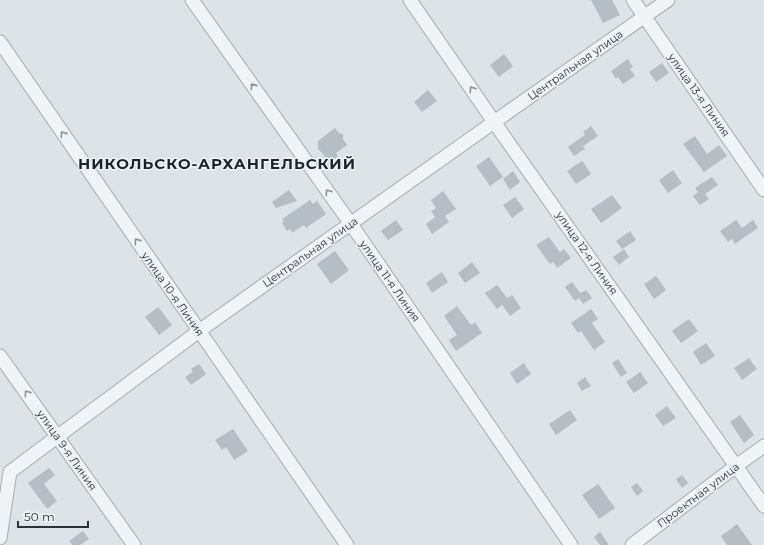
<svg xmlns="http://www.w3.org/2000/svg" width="764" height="545" font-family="Montserrat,sans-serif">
<rect width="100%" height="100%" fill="#dee3e8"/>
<path fill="#b5bdc5" d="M591,0H612L620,15L603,23Z
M504,54L513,66L499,77L490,65Z
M628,59L633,67L630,69L635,76L623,84L618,77L616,79L611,71Z
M662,63L669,73L656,82L649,72Z
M428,90L437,101L422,112L414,102Z
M591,126L598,136L583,146L585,149L574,156L568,147L585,135L583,132Z
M335,128L339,133L343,134V139L347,145L336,153L338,156L330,163L321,152L318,149V141Z
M695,136L707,154L719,145L727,156L704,172L683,144Z
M489,157L503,177L490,186L476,166Z
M582,161L591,174L576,184L567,171Z
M673,170L682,183L668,193L659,180Z
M513,171L520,182L510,190L503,179Z
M712,177L718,185L705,194L709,199L700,205L693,196L698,192L695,188Z
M289,190L297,201L276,208L272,202Z
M443,191L456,209L445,216L449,222L432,234L426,224L435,217L431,211L436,208L431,200Z
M612,195L622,208L601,223L591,209Z
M515,197L524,209L512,218L503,205Z
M310,200L313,204L317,201L326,214L306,228L304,225L292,233L290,229L287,231L282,223L284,221L282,219Z
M396,220L403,230L388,240L381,231Z
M736,220L742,228L753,220L758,228L735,244L732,239L728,242L720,231Z
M630,231L636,240L622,249L616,241Z
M549,237L560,252L564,249L571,258L557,268L553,262L550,264L536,245Z
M624,249L629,257L619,265L613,257Z
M335,251L349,270L331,284L317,264Z
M472,262L480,273L465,283L458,273Z
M442,272L448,282L432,293L426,283Z
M656,276L666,290L654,299L644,284Z
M572,282L580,293L586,290L592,298L583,304L579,298L575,301L565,287Z
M497,285L507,298L512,295L521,308L510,316L502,305L497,309L485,293Z
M457,306L471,325L475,322L482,333L456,351L449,340L457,335L444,316Z
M158,307L172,325L159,335L145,317Z
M591,309L598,319L592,323L605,342L594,350L581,331L578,333L571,323Z
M689,319L698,331L681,343L672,331Z
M706,343L715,356L701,365L693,352Z
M749,358L757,369L742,380L734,368Z
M618,359L627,373L621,377L612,363Z
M524,363L531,374L517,384L510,373Z
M199,364L206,374L191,385L185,377L193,372L191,369Z
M640,372L648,383L634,393L626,382Z
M585,377L591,386L582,391L577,383Z
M667,406L676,418L663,426L655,415Z
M570,410L577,420L556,435L549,424Z
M740,415L754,435L744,443L730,422Z
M233,429L248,451L234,460L226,447L222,450L215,440Z
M49,468L55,475L44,484L57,501L47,509L28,483Z
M682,475L688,483L682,488L676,479Z
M637,483L643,491L637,496L631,487Z
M598,484L615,508L599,519L582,495Z
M737,524L752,545H727L721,536Z
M83,531L89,539L80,545H73L69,541Z
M600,532L609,545H600L594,537Z"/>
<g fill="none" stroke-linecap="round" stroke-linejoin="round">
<g stroke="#a3abb2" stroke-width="15">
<path id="minor" d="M192,0L353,227L571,545
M410,0L501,132L764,506
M633,0L764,190
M0,42L347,545
M0,356L134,545
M0,538L10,472L199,331L494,122L668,0
M632,545L736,466L764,446"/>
</g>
<use href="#minor" stroke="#f1f4f6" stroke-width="13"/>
</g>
<defs><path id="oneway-chevron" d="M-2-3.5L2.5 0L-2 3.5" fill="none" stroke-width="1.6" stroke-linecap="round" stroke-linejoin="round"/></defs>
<g stroke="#8c949b">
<use href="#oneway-chevron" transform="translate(253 86) rotate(-125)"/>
<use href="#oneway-chevron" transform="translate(472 89) rotate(-125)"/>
<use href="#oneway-chevron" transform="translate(63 134) rotate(-125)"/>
<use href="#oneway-chevron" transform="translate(328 192) rotate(-125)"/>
<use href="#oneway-chevron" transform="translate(137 241) rotate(-125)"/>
<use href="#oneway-chevron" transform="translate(27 393) rotate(-125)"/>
</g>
<g text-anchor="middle" stroke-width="3" stroke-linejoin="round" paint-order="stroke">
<g font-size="11" fill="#273340" stroke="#edf2f6">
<text transform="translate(575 65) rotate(-35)" y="4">Центральная улица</text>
<text transform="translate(699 95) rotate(55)" y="4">улица 13-я Линия</text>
<text transform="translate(310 252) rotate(-35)" y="4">Центральная улица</text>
<text transform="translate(587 253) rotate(55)" y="4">улица 12-я Линия</text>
<text transform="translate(390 281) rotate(55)" y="4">улица 11-я Линия</text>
<text transform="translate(173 294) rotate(55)" y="4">улица 10-я Линия</text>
<text transform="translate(67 450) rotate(55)" y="4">улица 9-я Линия</text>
<text transform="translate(698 495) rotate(-37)" y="4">Проектная улица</text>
</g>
<g font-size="15" font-weight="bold" letter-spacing="1" fill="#192430" stroke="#edf2f6">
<text x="217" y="169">НИКОЛЬСКО-АРХАНГЕЛЬСКИЙ</text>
</g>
</g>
<path d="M18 521v6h70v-6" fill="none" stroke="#273340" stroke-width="2"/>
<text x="24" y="521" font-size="12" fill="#273340" stroke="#edf2f6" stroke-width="3" paint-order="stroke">50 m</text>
</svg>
